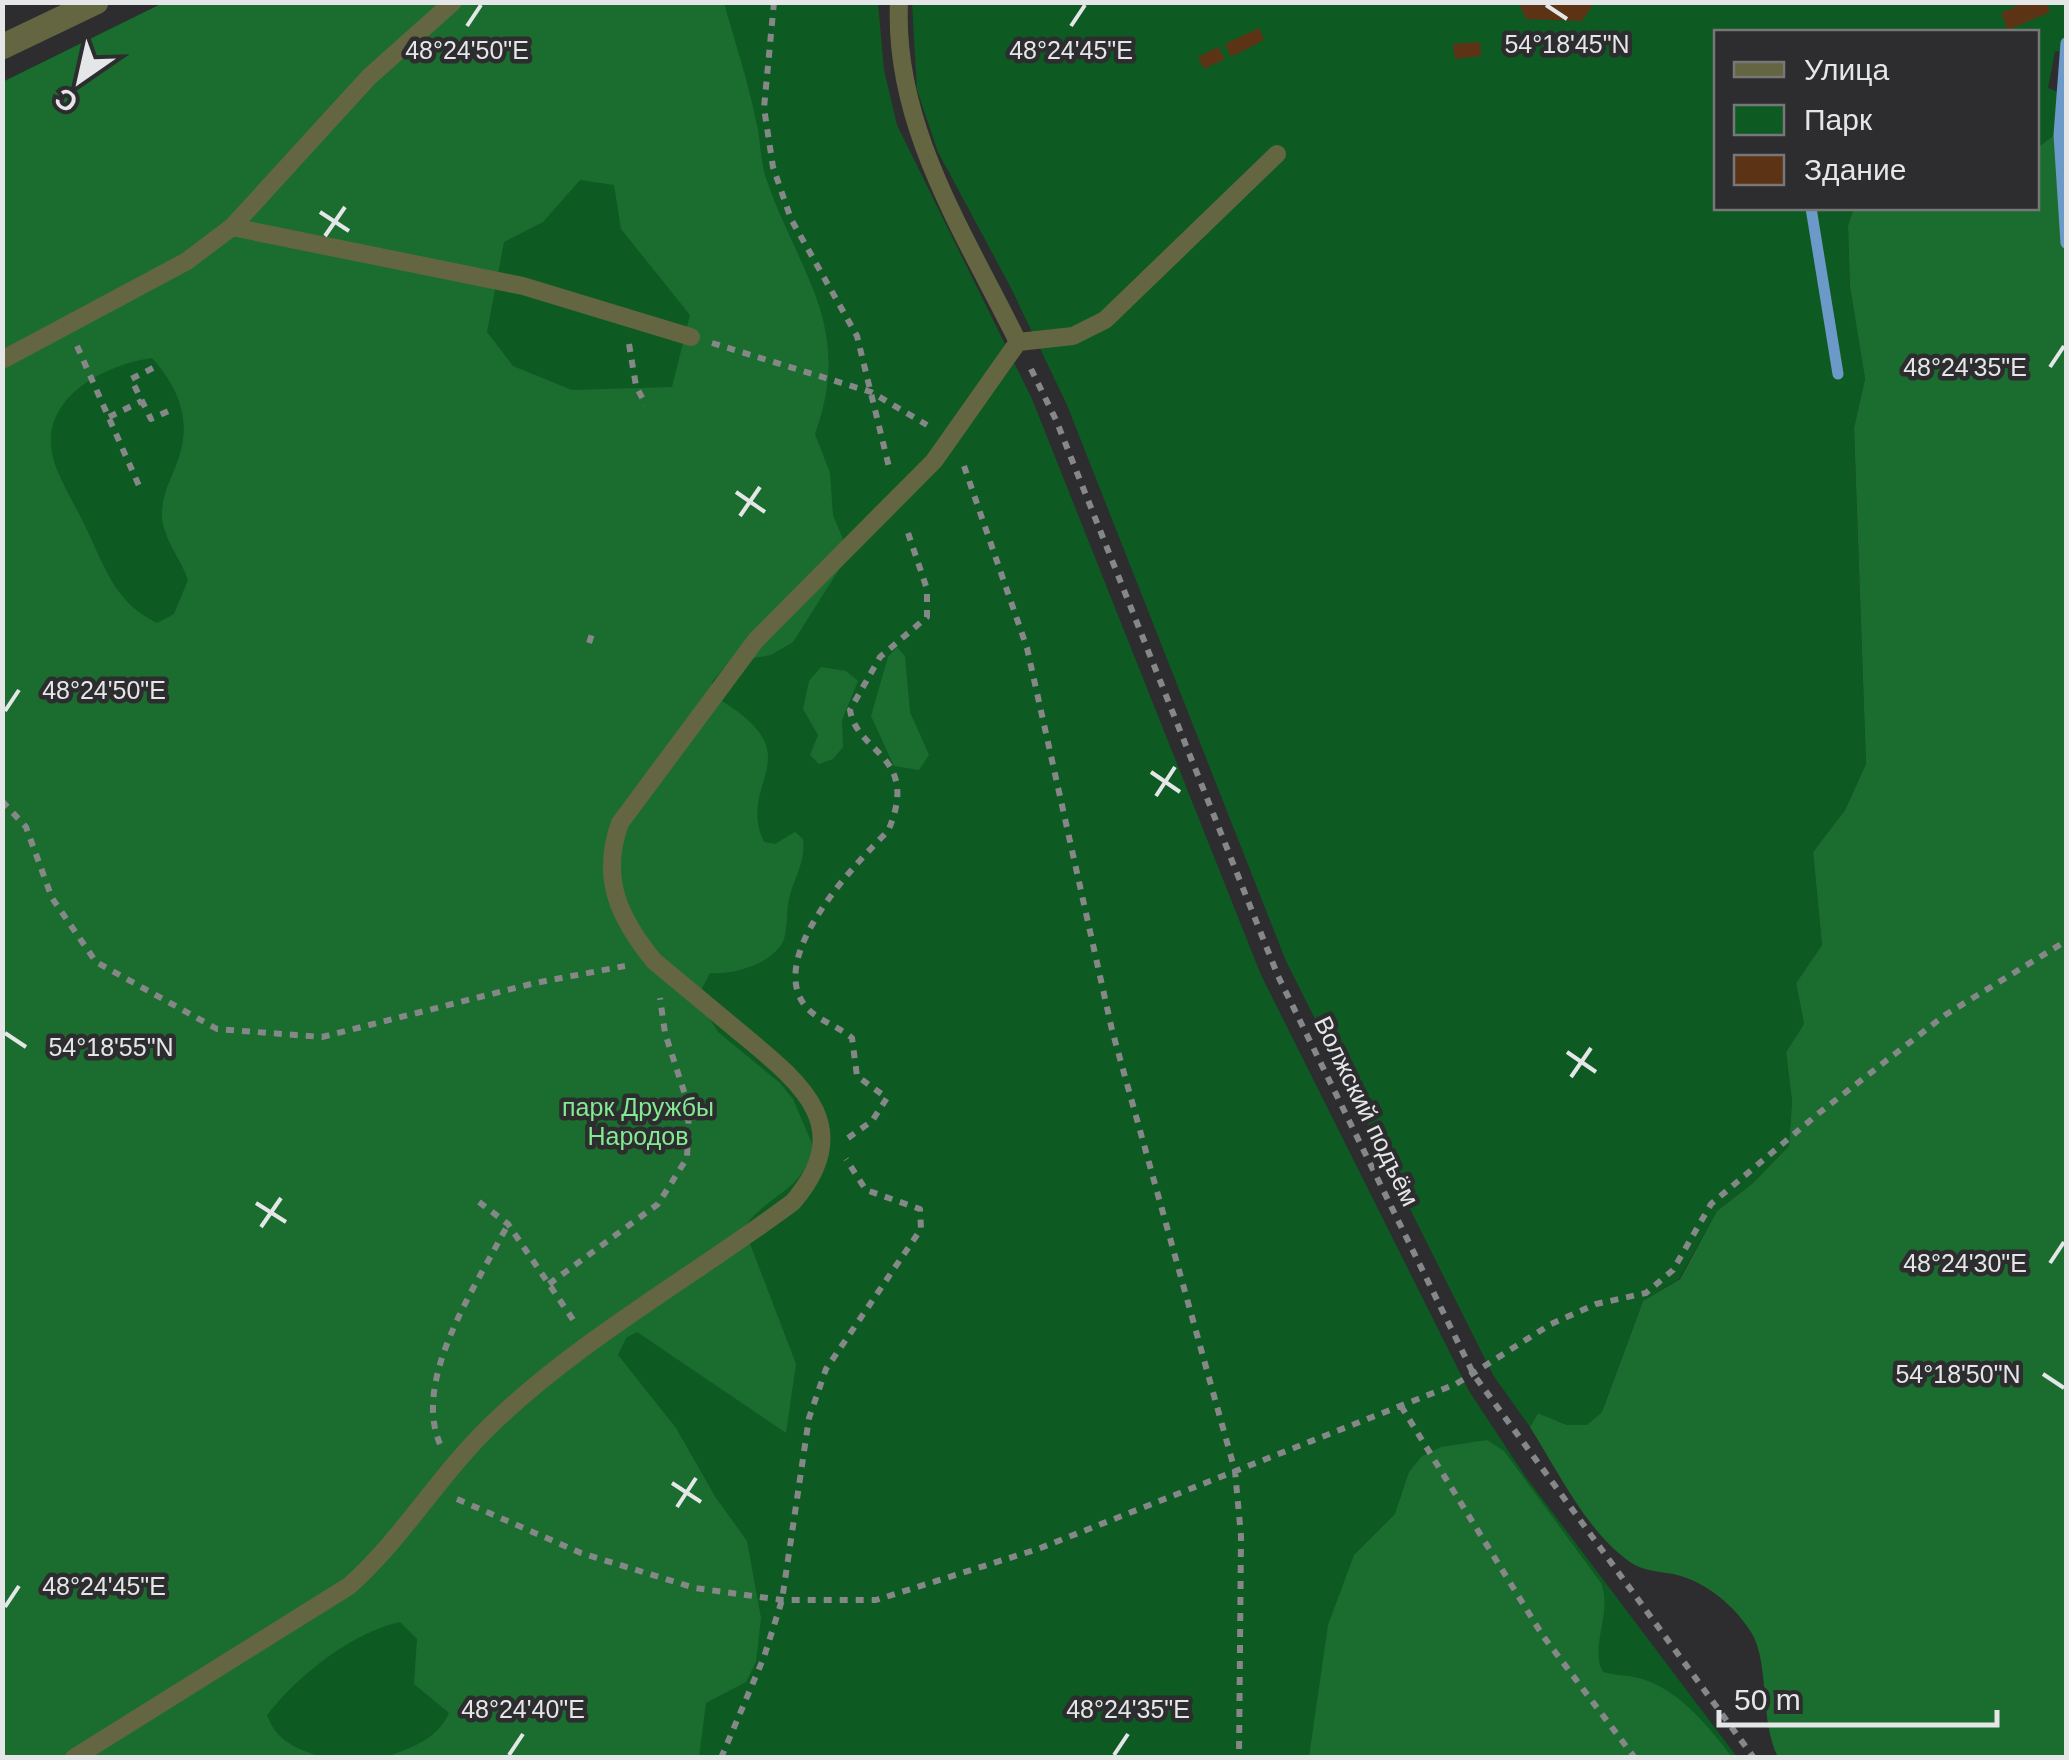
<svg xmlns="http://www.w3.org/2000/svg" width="2069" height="1760" font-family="Arial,sans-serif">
<rect width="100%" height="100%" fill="#2d2d2f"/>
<path fill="#0d5a23" d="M163,3H878L884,70L897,125L1032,399L1261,975L1469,1391L1525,1476L1737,1757H3L2,82Z
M912,3H2066V52L2055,51L2048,88L2066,95V126L2037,148L2036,32H1716V208H1854L1848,226L1850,287L1865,379L1854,429L1866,764L1845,810L1813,852L1822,945L1796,983L1804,1024L1786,1052L1792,1101L1789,1146L1753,1183L1717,1211L1679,1279L1643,1301L1602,1412L1588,1425H1567L1538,1413L1530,1427L1493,1375L1286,961L1067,405L1010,286L938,152L917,90Z"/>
<path fill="#1b6d2f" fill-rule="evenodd" d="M163,3H724C735,42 748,81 756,121C761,140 760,162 767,181C800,275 854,327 815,434L830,473L833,515L849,554L793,642L771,655L728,663L712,682L717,698C816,757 735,780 764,842L775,844L795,832L803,839C806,863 794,877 789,899C786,912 788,926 784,939C775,963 734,975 710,973L697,998L718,1032L780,1083L793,1099L813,1146C803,1193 768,1193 744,1228L796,1364L786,1433L637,1332L626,1338L618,1355L676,1428L716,1498L747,1541L761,1618L756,1662L746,1682L706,1703L699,1757H385C411,1748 437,1740 449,1713L414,1684L417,1639L400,1622C349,1634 299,1675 267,1715C277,1742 296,1748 321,1757L3,1758V82ZM580,180L614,185L621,229L690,315L672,387L572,390L513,366L487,332L504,242L543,222ZM152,358C177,386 192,418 179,457C172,478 162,492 162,515C162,537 181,559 188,580L174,614L157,623C115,603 105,567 86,528C76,506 60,482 53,458C38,399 103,365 152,358Z
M2066,126V1757H1778C1759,1719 1770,1662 1751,1632C1733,1604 1705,1581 1673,1574C1657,1571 1643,1571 1630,1562C1586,1531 1558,1471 1530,1427L1538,1413L1567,1425H1587L1602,1412L1643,1301L1680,1279L1717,1211L1753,1183L1789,1146L1792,1101L1786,1052L1804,1024L1796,983L1822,945L1813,852L1845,810L1866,764L1854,428L1865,379L1850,287L1848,226L1854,208H2036L2037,148Z
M897,647L905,656L910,712L929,755L919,770L894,766L871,716L888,657Z
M821,667L846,671L858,681L842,720L843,747L833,759L819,764L810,755L818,735L803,709L809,681Z
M1487,1440L1504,1451L1601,1583C1613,1612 1589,1647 1603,1672C1616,1676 1630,1675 1642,1679C1679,1690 1710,1728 1732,1757H1309L1328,1625L1354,1555L1395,1514L1409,1472L1422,1456L1441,1447Z"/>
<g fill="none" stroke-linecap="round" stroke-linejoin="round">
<path stroke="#6b9ac9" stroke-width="11" d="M1811,208L1838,374
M2066,243L2059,135L2066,43"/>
</g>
<path fill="#5d3316" d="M1518,2H1595L1582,21L1526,19Z
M2025,2H2046L2050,12L2008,30L2001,13Z
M1259,28L1264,40L1231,57L1225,44Z
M1480,42L1481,56L1455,59L1453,44Z
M1218,47L1225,59L1204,69L1198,57Z"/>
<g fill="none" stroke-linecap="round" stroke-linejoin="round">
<path stroke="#868788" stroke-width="6" stroke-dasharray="8 8" stroke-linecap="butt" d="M774,2L764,108L773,167L791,219L857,336L889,467
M712,343L871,392L927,425
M629,344L636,386L646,405
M77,346L140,488
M153,368L131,379L151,419L173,409
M1031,369L1056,420L1278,976L1474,1375L1754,1758
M109,417L142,401
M964,466L1027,648L1112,1030L1235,1471L1241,1536L1239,1758
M589,643L593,631
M2,801L26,827L52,898L96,962L217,1029L322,1037L535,983L625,966
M848,1138L872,1121L887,1098L857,1076L852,1038C838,1026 819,1021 807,1008C763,959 856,863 888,831C921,755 857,754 850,710L880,657L927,617V589L906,527
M479,1202L508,1224L576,1324
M549,1284L658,1204L687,1158L689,1107L665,1033L660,998
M1401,1406L1543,1636L1635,1758
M440,1444C411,1378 479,1282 508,1224
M457,1499L581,1553L695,1588L782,1600H876L1038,1549L1456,1384L1551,1324L1596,1304L1646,1293L1673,1270L1711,1204L1819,1113L1945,1015L2066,941
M721,1758L764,1657L782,1600L809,1418L826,1369L921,1229L920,1209L866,1190L846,1159"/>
<path stroke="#636641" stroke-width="18" d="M899,2C893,126 965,234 1018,342
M232,227L523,286L691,337
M1018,342L1073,336L1105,320L1277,154
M2,360L187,261L232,227L369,77L453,2
M74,1758L349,1586C403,1538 439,1475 491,1425C580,1339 694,1276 793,1202C857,1127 802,1084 743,1035C713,1010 684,986 654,961C619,918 600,878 620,823L756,640L934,461L1018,342"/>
<path stroke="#636641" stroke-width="25" d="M2,47L96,2"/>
</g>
<path fill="none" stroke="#e5e6e7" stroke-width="4" d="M1546,5L1567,19M467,26L481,5M1071,26L1085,5M320,212L349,231M325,236L345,207M2050,367L2064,346M736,492L765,512M740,516L760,487M5,711L19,690M1151,772L1180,792M1156,796L1175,767M5,1033L26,1047M1567,1052L1596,1072M1571,1077L1591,1048M256,1203L286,1222M261,1227L281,1198M2050,1263L2064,1242M2043,1374L2064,1388M672,1483L701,1502M677,1507L696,1478M5,1607L19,1586M509,1755L523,1734M1114,1755L1128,1734"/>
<g text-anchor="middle" stroke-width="9" stroke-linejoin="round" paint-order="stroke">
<g font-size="25" fill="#83e993" stroke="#2d2d2f">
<text x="638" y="1116">парк Дружбы<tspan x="638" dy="29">Народов</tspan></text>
</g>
<g font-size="25" fill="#e5e6e7" stroke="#2d2d2f">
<text transform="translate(1367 1111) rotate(64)" y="9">Волжский подъём</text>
</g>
</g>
<g font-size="25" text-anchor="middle" fill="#e5e6e7" stroke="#2d2d2f" stroke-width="9" stroke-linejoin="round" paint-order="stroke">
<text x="1567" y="53">54°18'45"N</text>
<text x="467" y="59">48°24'50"E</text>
<text x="1071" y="59">48°24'45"E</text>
<text x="1965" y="376">48°24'35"E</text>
<text x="104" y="699">48°24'50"E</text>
<text x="111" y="1056">54°18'55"N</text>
<text x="1965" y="1272">48°24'30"E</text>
<text x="1958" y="1383">54°18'50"N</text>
<text x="104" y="1595">48°24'45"E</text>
<text x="523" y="1718">48°24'40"E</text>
<text x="1128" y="1718">48°24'35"E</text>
</g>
<rect width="2069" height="1760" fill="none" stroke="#e5e6e7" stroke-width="10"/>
<rect x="1714" y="30" width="325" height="180" fill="#2d2d2f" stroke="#777779" stroke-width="2.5"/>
<rect x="1734" y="62" width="50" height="15" fill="#636641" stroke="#777779" stroke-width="2.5"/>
<text x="1804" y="80" font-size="30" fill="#e5e6e7">Улица</text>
<rect x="1734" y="105" width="50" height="30" fill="#0d5a23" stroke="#777779" stroke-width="2.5"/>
<text x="1804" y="130" font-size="30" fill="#e5e6e7">Парк</text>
<rect x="1734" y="155" width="50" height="30" fill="#5d3316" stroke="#777779" stroke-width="2.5"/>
<text x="1804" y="180" font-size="30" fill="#e5e6e7">Здание</text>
<g transform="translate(80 80) rotate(214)" stroke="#2d2d2f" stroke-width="8" paint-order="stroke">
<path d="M0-8L18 38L0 25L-18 38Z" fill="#e5e6e7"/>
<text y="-15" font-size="28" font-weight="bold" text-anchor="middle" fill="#e5e6e7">С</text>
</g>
<path d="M1719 1710v15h278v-15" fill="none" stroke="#e5e6e7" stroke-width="5"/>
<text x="1734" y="1710" font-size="30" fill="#e5e6e7" stroke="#2d2d2f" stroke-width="8" paint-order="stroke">50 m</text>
</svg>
